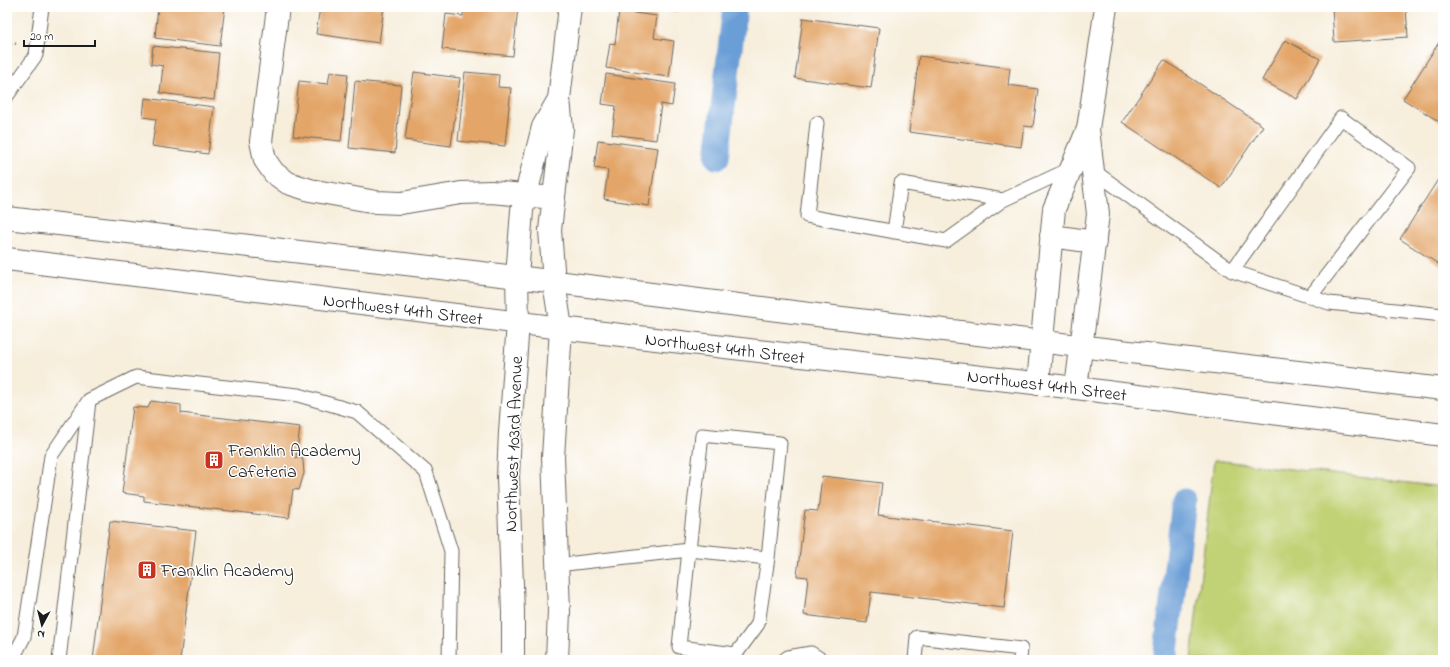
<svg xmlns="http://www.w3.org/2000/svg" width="1450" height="667" font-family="'Indie Flower',sans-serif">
<rect width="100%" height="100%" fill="#fff"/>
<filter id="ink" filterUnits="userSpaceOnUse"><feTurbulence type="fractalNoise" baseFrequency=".025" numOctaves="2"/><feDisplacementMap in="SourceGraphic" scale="8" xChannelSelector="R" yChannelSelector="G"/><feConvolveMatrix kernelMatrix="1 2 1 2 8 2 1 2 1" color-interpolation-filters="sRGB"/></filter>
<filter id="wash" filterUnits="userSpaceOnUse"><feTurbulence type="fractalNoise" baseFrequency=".012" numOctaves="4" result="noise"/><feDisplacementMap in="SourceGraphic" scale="16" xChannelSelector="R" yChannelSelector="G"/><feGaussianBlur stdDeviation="0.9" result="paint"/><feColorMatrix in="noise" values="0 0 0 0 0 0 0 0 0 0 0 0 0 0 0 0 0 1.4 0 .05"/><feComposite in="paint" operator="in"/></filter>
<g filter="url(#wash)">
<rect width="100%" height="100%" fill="#f7eedc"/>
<path fill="#c1d174" stroke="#6e7648" d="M1214,460L1443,487V660H1191Z"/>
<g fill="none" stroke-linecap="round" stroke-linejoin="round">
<path stroke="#6a9ed6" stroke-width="25" d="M717,157L735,7
M1165,660L1184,501"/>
</g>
<g id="blocks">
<path fill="#e3a567" d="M158,7H225L220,46L155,38Z
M320,7H384L379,43L316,34Z
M464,7H518L513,56L442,49L446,14L463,16Z
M651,7H678L677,12Z
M1332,7H1406L1408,37L1334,42Z
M619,11L657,16L654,38L674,41L669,77L606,68L610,43L615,44Z
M803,18L879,28L871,88L795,78Z
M1443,36V124L1403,99Z
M1285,40L1320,59L1297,99L1262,80Z
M153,46L219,53L214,100L160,93L163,66L151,64Z
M919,56L1010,68L1008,85L1038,89L1033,127L1024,126L1021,147L909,132Z
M1164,60L1263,126L1221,188L1122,122Z
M330,72L348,74L341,141L293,136L299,81L328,84Z
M414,72L460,78L451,146L405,140Z
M465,72L499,75L498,87L511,88L505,146L458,141Z
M606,74L675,84L672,106L661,104L656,140L612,134L616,106L602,104Z
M355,81L401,85L395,153L349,148Z
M145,98L214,107L208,154L152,146L156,119L143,117Z
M598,140L658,148L649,206L604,199L608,170L594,168Z
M1439,178L1443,180V267L1400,239Z
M151,401L181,405V413L300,427L296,458H302L303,461L304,473L299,490L293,489L289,518L144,501V496L122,493L133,407L148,408Z
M822,476L882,483L878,515L1013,531L1004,608L871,592L867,623L804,615L808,577L797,576L805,510L818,511Z
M110,521L196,531L180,660H93Z"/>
</g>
</g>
<g filter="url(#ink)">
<use href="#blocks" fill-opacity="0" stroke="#69665f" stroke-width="1"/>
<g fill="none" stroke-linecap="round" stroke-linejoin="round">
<g stroke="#69665f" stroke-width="15">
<path id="lane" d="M7,96L36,55L42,7
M817,123L807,216L946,241L1003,200L1072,168
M1091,170L1094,171L1232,271L1329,303L1443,315
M894,232L901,183L1003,200
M1232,271L1341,118L1409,168L1310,297
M557,565L689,550L679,647L736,654L758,624L768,558L780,443L702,435L689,550L768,558
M12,660L24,637L51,456L89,400L136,377L298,395L357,412L426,472L451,551L449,660
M59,660L89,401
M784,660L788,657L811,653L822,660
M915,660L917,637L1021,649L1020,660"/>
</g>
<g stroke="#69665f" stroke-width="24">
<path id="street" d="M278,7L261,141L265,160L274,173L288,183L310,190L376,202L401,203L461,193L491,192L554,198
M1051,236L1095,242
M517,277L522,210L543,127L559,99
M554,282L550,230L562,129L559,99L570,7
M1038,384L1054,209L1088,129
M1076,388L1098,214L1088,129L1106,7"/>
</g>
<g stroke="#69665f" stroke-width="24">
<path id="secondary" d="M7,218L517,277L825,316L1443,389
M7,259L561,328L1076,388L1443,435
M554,282L561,328L553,457L559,611L557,660
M513,660V612L508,477L510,432L518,323L517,277"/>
</g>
<path stroke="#69665f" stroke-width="2.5" stroke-dasharray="1 3" stroke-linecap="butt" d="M7,43L19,44"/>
<use href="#lane" stroke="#fff" stroke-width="13"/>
<use href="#street" stroke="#fff" stroke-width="22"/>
<use href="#secondary" stroke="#fff" stroke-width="22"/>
</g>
</g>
<defs>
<g id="building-square" transform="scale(1)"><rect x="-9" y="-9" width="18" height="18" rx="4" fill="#c8321e" stroke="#fff"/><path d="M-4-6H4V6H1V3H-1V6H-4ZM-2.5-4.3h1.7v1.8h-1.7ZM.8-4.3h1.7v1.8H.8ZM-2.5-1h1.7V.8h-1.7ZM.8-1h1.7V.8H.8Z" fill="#fff"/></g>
</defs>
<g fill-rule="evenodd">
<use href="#building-square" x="214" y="460"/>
<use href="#building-square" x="147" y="570"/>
</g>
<g text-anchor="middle" stroke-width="3" stroke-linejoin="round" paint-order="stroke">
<g font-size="18" fill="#1c1c1c" stroke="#fff">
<text transform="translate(403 309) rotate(7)" y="6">Northwest 44th Street</text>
<text transform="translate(725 348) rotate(7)" y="6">Northwest 44th Street</text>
<text transform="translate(1047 385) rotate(7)" y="6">Northwest 44th Street</text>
<text transform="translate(513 444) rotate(-88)" y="6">Northwest 103rd Avenue</text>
</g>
<g font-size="18" fill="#1c1c1c" stroke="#fff" text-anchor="start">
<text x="228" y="456">Franklin Academy<tspan x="228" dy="21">Cafeteria</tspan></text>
<text x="161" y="576">Franklin Academy</text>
</g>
</g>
<rect width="1450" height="667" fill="none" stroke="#fff" stroke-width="24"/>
<g transform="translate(42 625) rotate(187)" stroke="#ffffff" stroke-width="3" paint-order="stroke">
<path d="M0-3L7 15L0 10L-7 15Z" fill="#1c1c1c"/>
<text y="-6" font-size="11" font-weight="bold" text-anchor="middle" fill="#1c1c1c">N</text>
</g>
<path d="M24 40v6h71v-6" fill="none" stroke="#1c1c1c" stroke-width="2"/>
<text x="30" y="40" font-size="12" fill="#1c1c1c" stroke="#ffffff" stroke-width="3" paint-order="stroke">20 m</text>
</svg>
